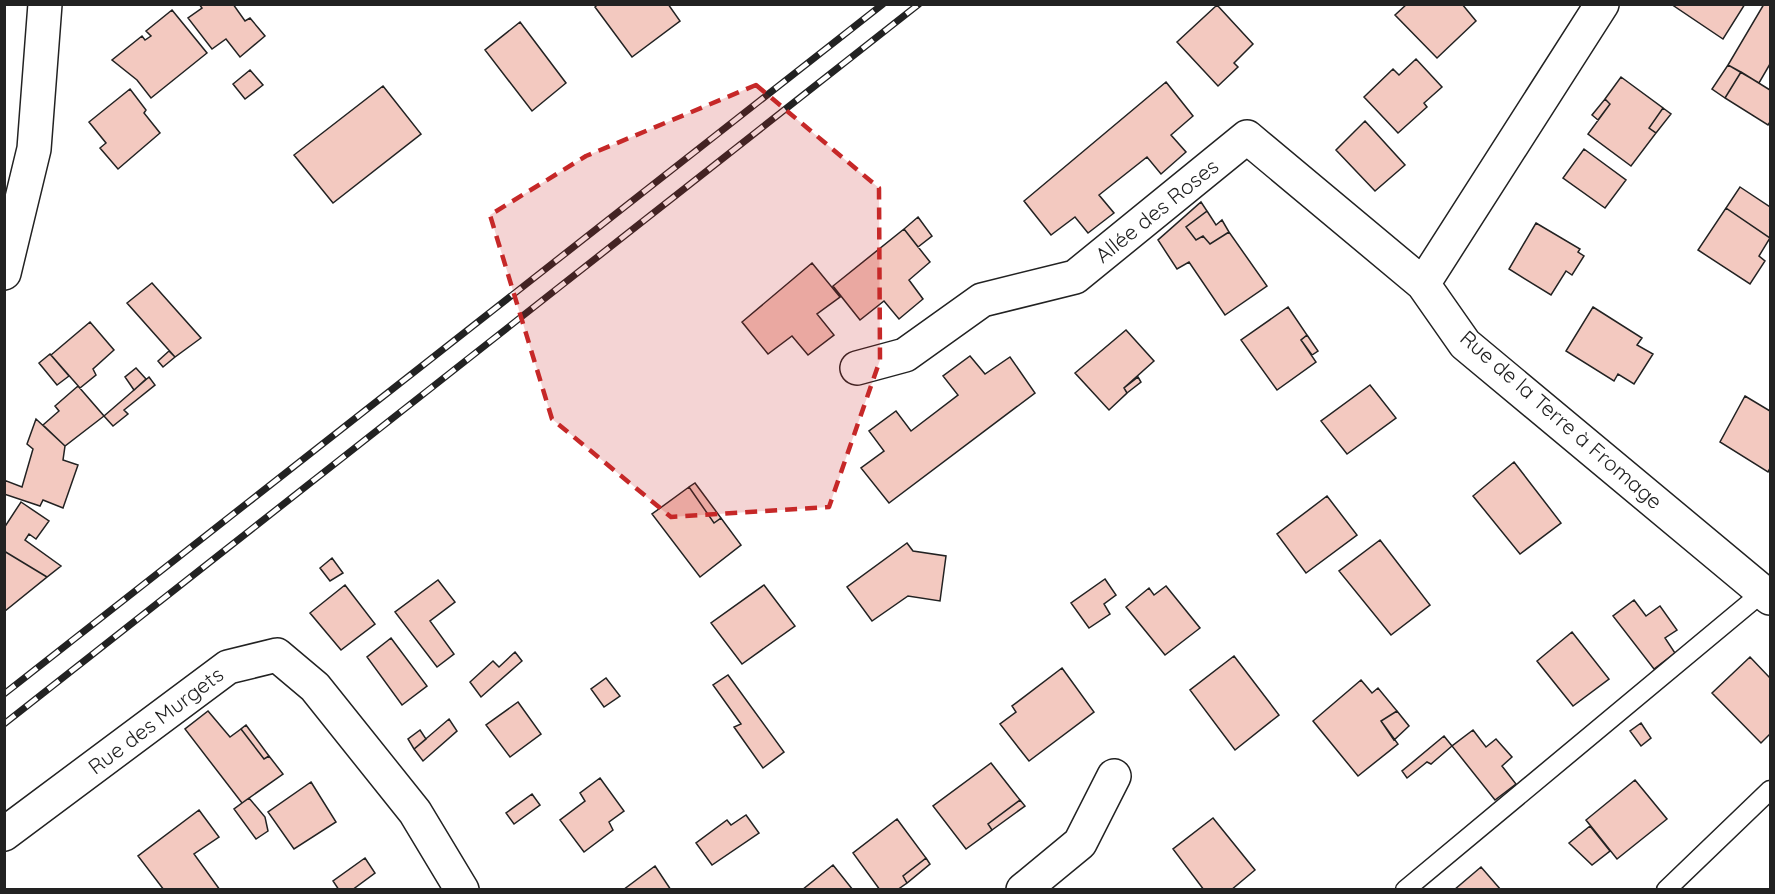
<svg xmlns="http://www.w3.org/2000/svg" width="1775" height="894" font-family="Quicksand,sans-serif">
<rect width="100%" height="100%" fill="#fff"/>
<path fill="#f3c9c0" stroke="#222" stroke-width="1.5" d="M199,4H233L245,21L250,18L265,36L240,57L226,39L212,49L188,18L202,8Z
M598,4H668L680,21L632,57L595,7Z
M1407,4H1462L1476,21L1437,58L1395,15Z
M1671,4H1745L1723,39Z
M1764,4H1770V64L1759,83L1728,65Z
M1217,5L1253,44L1234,63L1238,67L1218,86L1177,42Z
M172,10L207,53L151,98L137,80L112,60L142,36L145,40L151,36L146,31Z
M520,22L566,83L532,111L485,50Z
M1416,59L1442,87L1424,103L1427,107L1398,133L1364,97L1393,69L1399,75Z
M1728,65L1741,72L1725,98L1712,89Z
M250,70L263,85L245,99L233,84Z
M1741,72L1770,90V122L1768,125L1725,98Z
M1621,77L1663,108L1649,128L1656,133L1631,166L1588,134L1610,104L1605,99Z
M1166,82L1193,116L1171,135L1186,152L1161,174L1147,157L1099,195L1114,213L1088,233L1075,217L1051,235L1024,201Z
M383,86L421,134L333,203L294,155Z
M130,89L146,110L144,113L160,133L118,169L100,148L106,143L89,122Z
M1605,99L1610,104L1598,120L1592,115Z
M1663,108L1671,114L1656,133L1649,128Z
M1365,121L1405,165L1375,191L1336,150Z
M1584,149L1626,180L1605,208L1563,178Z
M1740,187L1770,207V238L1726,208Z
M1201,202L1207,211L1186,227L1196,240L1203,236L1210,244L1229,232L1267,286L1225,315L1189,262L1177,269L1158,240Z
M1726,208L1770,238L1759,256L1765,261L1750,284L1698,250Z
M1207,211L1216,225L1222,220L1229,232L1210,244L1203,236L1196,240L1186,227Z
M918,217L932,236L918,247L904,229Z
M1536,223L1580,249L1578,252L1584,256L1572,275L1566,271L1551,295L1509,269Z
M904,229L930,262L909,280L923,299L899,319L884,301L860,320L833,286Z
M812,263L840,297L817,314L834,335L808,355L792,336L768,354L742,322Z
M152,283L201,338L175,357L127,303Z
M1288,307L1307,335L1301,340L1316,362L1277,390L1241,340Z
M1593,307L1642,338L1637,345L1653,354L1634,384L1618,374L1614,381L1566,351Z
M90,322L114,350L93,369L96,375L80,388L51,355Z
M1126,330L1154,361L1124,388L1127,393L1109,410L1075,373Z
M1307,335L1318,351L1312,355L1301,340Z
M169,351L175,357L163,367L158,361Z
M50,354L69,376L57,385L39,363Z
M970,356L985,374L1010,357L1035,393L889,503L861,468L884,451L869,431L896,411L911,431L958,395L943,376Z
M136,368L146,379L134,390L125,377Z
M149,377L155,385L124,410L128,414L113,426L104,416Z
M1138,377L1141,382L1127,393L1124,388Z
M1370,385L1396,418L1347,454L1321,421Z
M78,386L104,416L65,446L43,425L59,411L55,406Z
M1745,396L1770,411V468L1768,472L1720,442Z
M36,419L65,446L63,460L78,465L63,508L43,500L40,506L4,494V480L22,487L33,449L27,444Z
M1514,462L1561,523L1520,554L1473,496Z
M695,483L721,518L714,523L689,487Z
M689,487L714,523L721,518L741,545L700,577L652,514Z
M1327,496L1357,535L1306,573L1277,534Z
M21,502L49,521L36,539L29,534L25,540L61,566L47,577L4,551V528Z
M1380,540L1430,605L1391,635L1339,571Z
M907,543L913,551L946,556L940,601L908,596L872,621L847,587Z
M4,551L47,577L5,611H4Z
M332,558L343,573L330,581L320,568Z
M1105,579L1116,595L1104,604L1110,614L1089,628L1071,603Z
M438,580L455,602L430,621L454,654L437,667L395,612Z
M345,585L375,624L341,650L310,613Z
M764,585L795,626L742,664L711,623Z
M1166,586L1200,628L1165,655L1126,607L1149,588L1154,595Z
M1634,600L1646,616L1660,606L1677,630L1665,638L1675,653L1654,669L1613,616Z
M1572,632L1609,679L1573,706L1537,661Z
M391,638L427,686L402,705L367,657Z
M515,652L522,661L481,697L470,682L493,661L499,667Z
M1234,656L1279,715L1235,750L1190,690Z
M1750,657L1770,678V734L1761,743L1712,693Z
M1062,668L1094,712L1029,761L1000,724L1016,712L1012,706Z
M728,675L784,752L763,768L734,727L741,724L713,685Z
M606,678L620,696L604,707L591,689Z
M1361,680L1372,693L1378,688L1397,711L1381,721L1398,744L1358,776L1313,721Z
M518,702L541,734L510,757L486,725Z
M208,711L230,737L241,729L264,759L269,756L283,774L242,803L185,729Z
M1397,711L1409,726L1394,740L1381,721Z
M449,719L457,731L423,761L414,749Z
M1641,723L1651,738L1641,746L1630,731Z
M246,725L269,756L264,759L241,729Z
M420,730L426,739L414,749L408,739Z
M1473,730L1486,747L1496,739L1512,757L1502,766L1516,784L1495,800L1452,746Z
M1444,736L1452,746L1431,764L1427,762L1407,778L1402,771Z
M991,763L1020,800L988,824L992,830L966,849L933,806Z
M600,778L624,811L609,822L613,830L584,852L560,820L585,801L580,793Z
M1635,780L1667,819L1617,859L1586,820Z
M311,782L336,822L294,849L268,812Z
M532,794L540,805L514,824L506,813Z
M249,798L265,817L268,831L256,839L234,809Z
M1020,800L1025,806L992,830L988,824Z
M199,810L219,837L194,854L220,890H164L138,856Z
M746,815L759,833L712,865L696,843L727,820L731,825Z
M1213,818L1255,870L1231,890H1204L1173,849Z
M897,819L926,858L903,876L907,883L897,890H880L853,853Z
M1590,826L1610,851L1592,865L1569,843Z
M365,858L375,873L352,890H339L333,881Z
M926,858L930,864L907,883L903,876Z
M833,865L853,890H802Z
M655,866L671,890H623Z
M1481,867L1501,890H1454Z"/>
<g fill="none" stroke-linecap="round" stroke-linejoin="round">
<g stroke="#222" stroke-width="21">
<path id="service" d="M1405,890L1763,592
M1666,890L1770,790"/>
</g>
<g stroke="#222" stroke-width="36">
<path id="minor" d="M1602,4L1423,284L1465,344L1770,598
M4,273L34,149L45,4
M857,368L905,355L982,300L1075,277L1247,137L1423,284
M4,834L228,667L277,655L315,687L415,812L462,890
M1023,890L1080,843L1114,776"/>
</g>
<use href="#service" stroke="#fff" stroke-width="18"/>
<use href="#minor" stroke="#fff" stroke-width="33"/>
<g stroke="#222" stroke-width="7">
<path id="rail" d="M4,694L883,4
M4,724L919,4"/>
</g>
<use href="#rail" stroke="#fff" stroke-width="4.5" stroke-dasharray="14" stroke-linecap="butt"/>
</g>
<path fill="#c62828" fill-opacity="0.2" stroke="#c62828" stroke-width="4.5" stroke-dasharray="12 8" stroke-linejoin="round" d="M756,85L879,188L880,360L829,507L671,517L552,419L490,215L586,156Z"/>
<g text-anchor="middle" stroke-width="4.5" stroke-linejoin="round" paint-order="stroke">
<g font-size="21" fill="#222" stroke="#fff">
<text transform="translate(1157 211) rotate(-39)" y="7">Allée des Roses</text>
<text transform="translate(1561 420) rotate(41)" y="7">Rue de la Terre à Fromage</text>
<text transform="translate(156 721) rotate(-37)" y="7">Rue des Murgets</text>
</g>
</g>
<rect width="1775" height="894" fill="none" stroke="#222222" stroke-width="12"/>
</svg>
